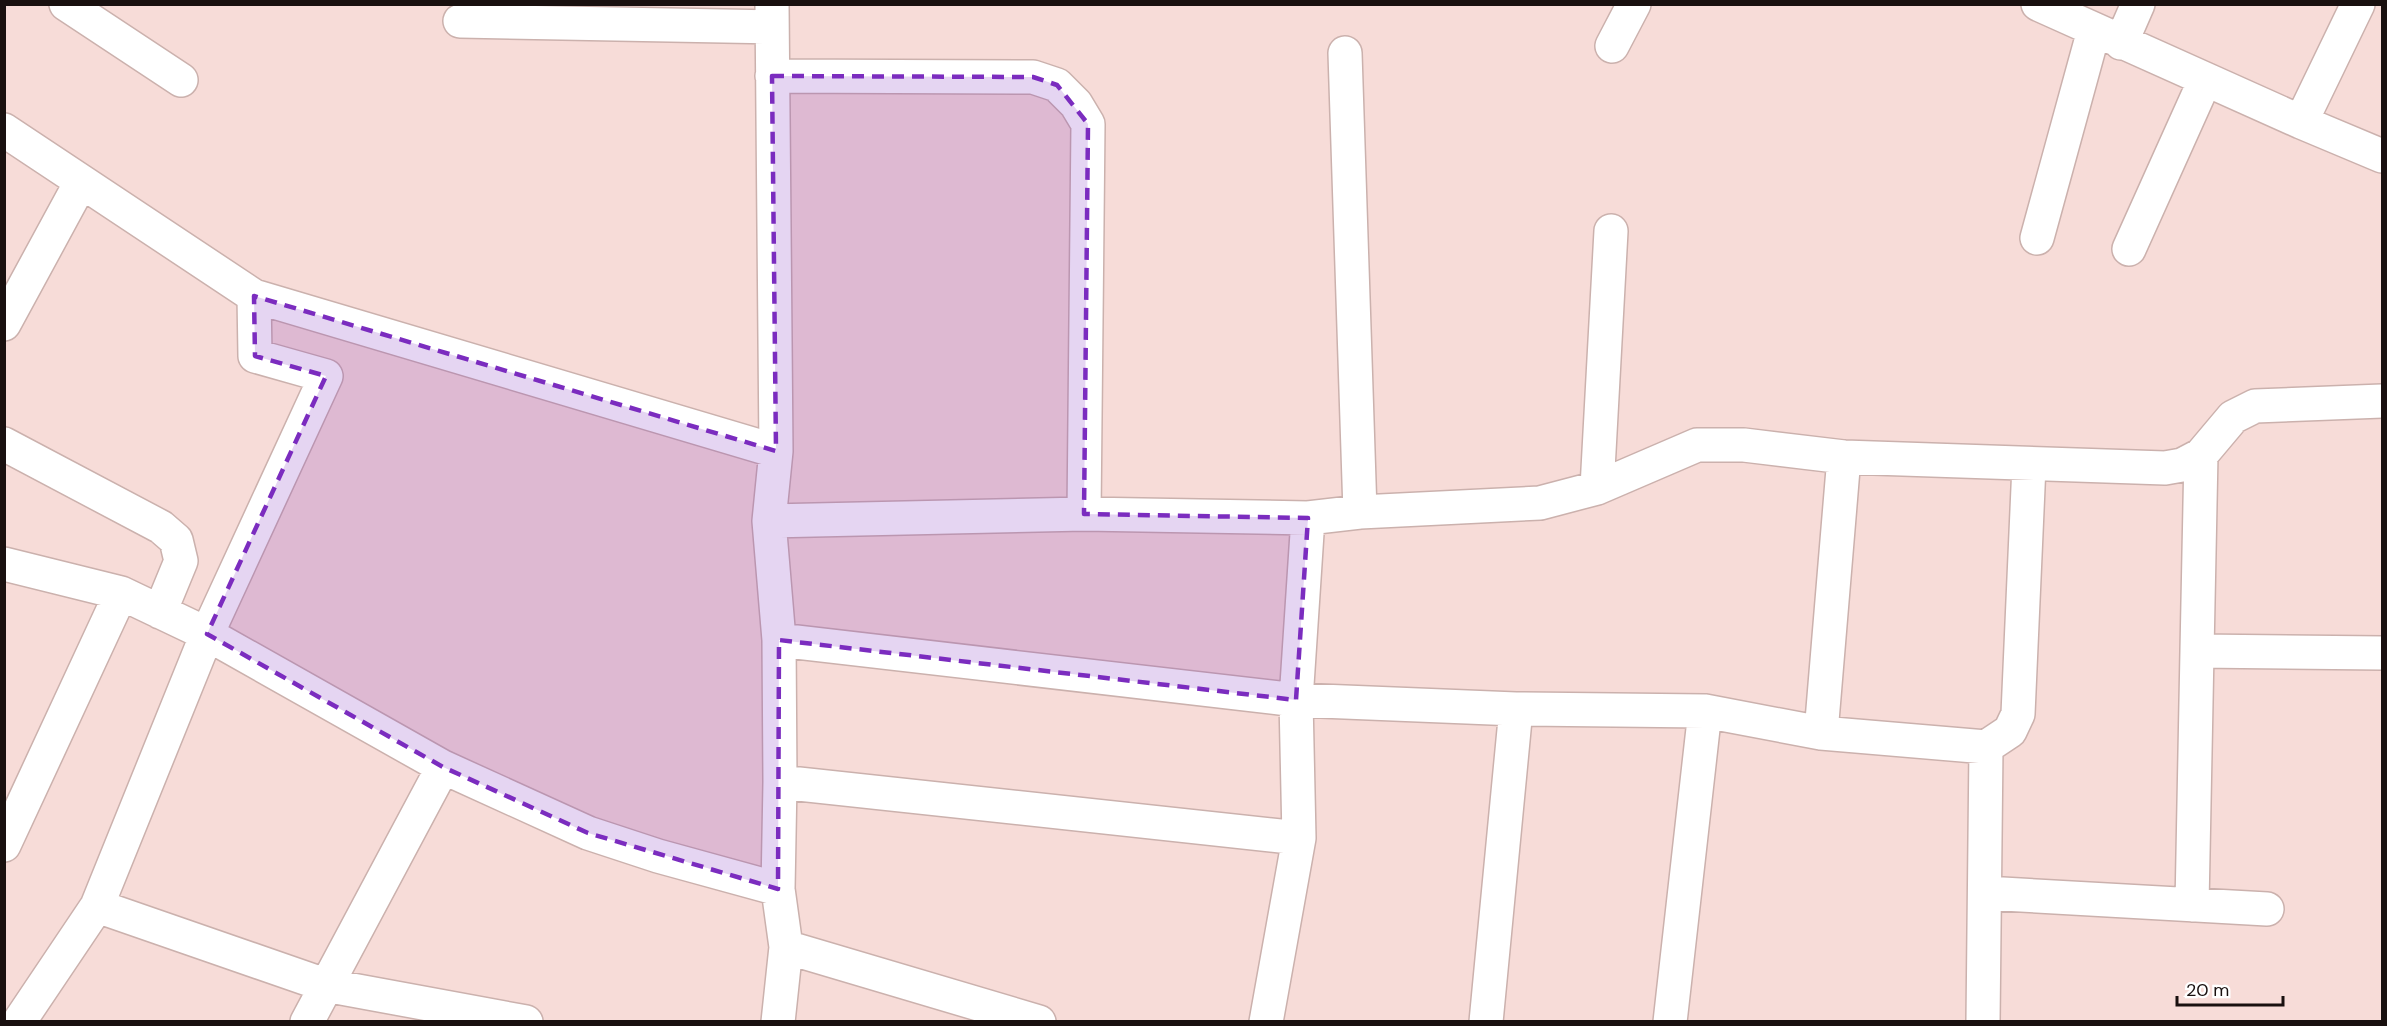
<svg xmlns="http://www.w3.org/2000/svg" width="2387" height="1026" font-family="'DM Sans',sans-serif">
<rect width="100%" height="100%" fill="#f7dcd8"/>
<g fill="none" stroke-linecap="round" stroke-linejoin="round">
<g stroke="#cbb1ad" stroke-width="36">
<path id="minor" d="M66,4L181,80
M772,4L776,451L769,521L779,640L780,782L778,889L786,947L778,1022
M2038,4L2301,122L2358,4
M460,21L772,27
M2121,43L2138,4
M1612,46L1634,4
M1345,53L1360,512
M772,76L1033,77L1057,85L1076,104L1088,124L1084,514
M2301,122L2382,156
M4,130L254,296L255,356L326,376L207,634L97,906L19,1022
M2037,238L2094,30
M2129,249L2205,80
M254,296L776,451
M4,324L81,182
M4,444L161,527L176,540L181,561L160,612
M2201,455L2197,651L2382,653
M1597,488L1611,231
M769,521L1084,514L1308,518L1360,512L1540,503L1597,488L1697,445H1744L1844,457L2165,468L2182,465L2201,455L2233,417L2255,406L2382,401
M4,564L121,593L207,634L443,767L588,833L658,856L778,889
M779,640L1296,700L1516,709L1705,711L1821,733L1986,747L2010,731L2018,714L2029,465
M1821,733L1844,457
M780,782L1299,838
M4,845L121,593
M1985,893L2267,909
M2192,905L2197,651
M97,906L325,985L526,1022
M786,947L1039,1022
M307,1022L443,767
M1266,1022L1299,838L1296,700L1308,518
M1486,1022L1516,709
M1670,1022L1705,711
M1983,1022L1986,747"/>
</g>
<use href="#minor" stroke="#fff" stroke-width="33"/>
</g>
<path fill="#7b2cbf" fill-opacity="0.2" stroke="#7b2cbf" stroke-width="4.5" stroke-dasharray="12 8" stroke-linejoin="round" d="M772,76L1033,77L1057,85L1088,124L1084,514L1308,518L1296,700L779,640L778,889L588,833L443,767L207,634L326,376L255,356L254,296L776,451Z"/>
<rect width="2387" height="1026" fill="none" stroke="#19100f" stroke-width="12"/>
<path d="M2177 996v9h106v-9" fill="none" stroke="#19100f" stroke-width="3"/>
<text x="2186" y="996" font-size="18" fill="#19100f" stroke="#ffffff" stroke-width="4.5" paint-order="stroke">20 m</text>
</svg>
